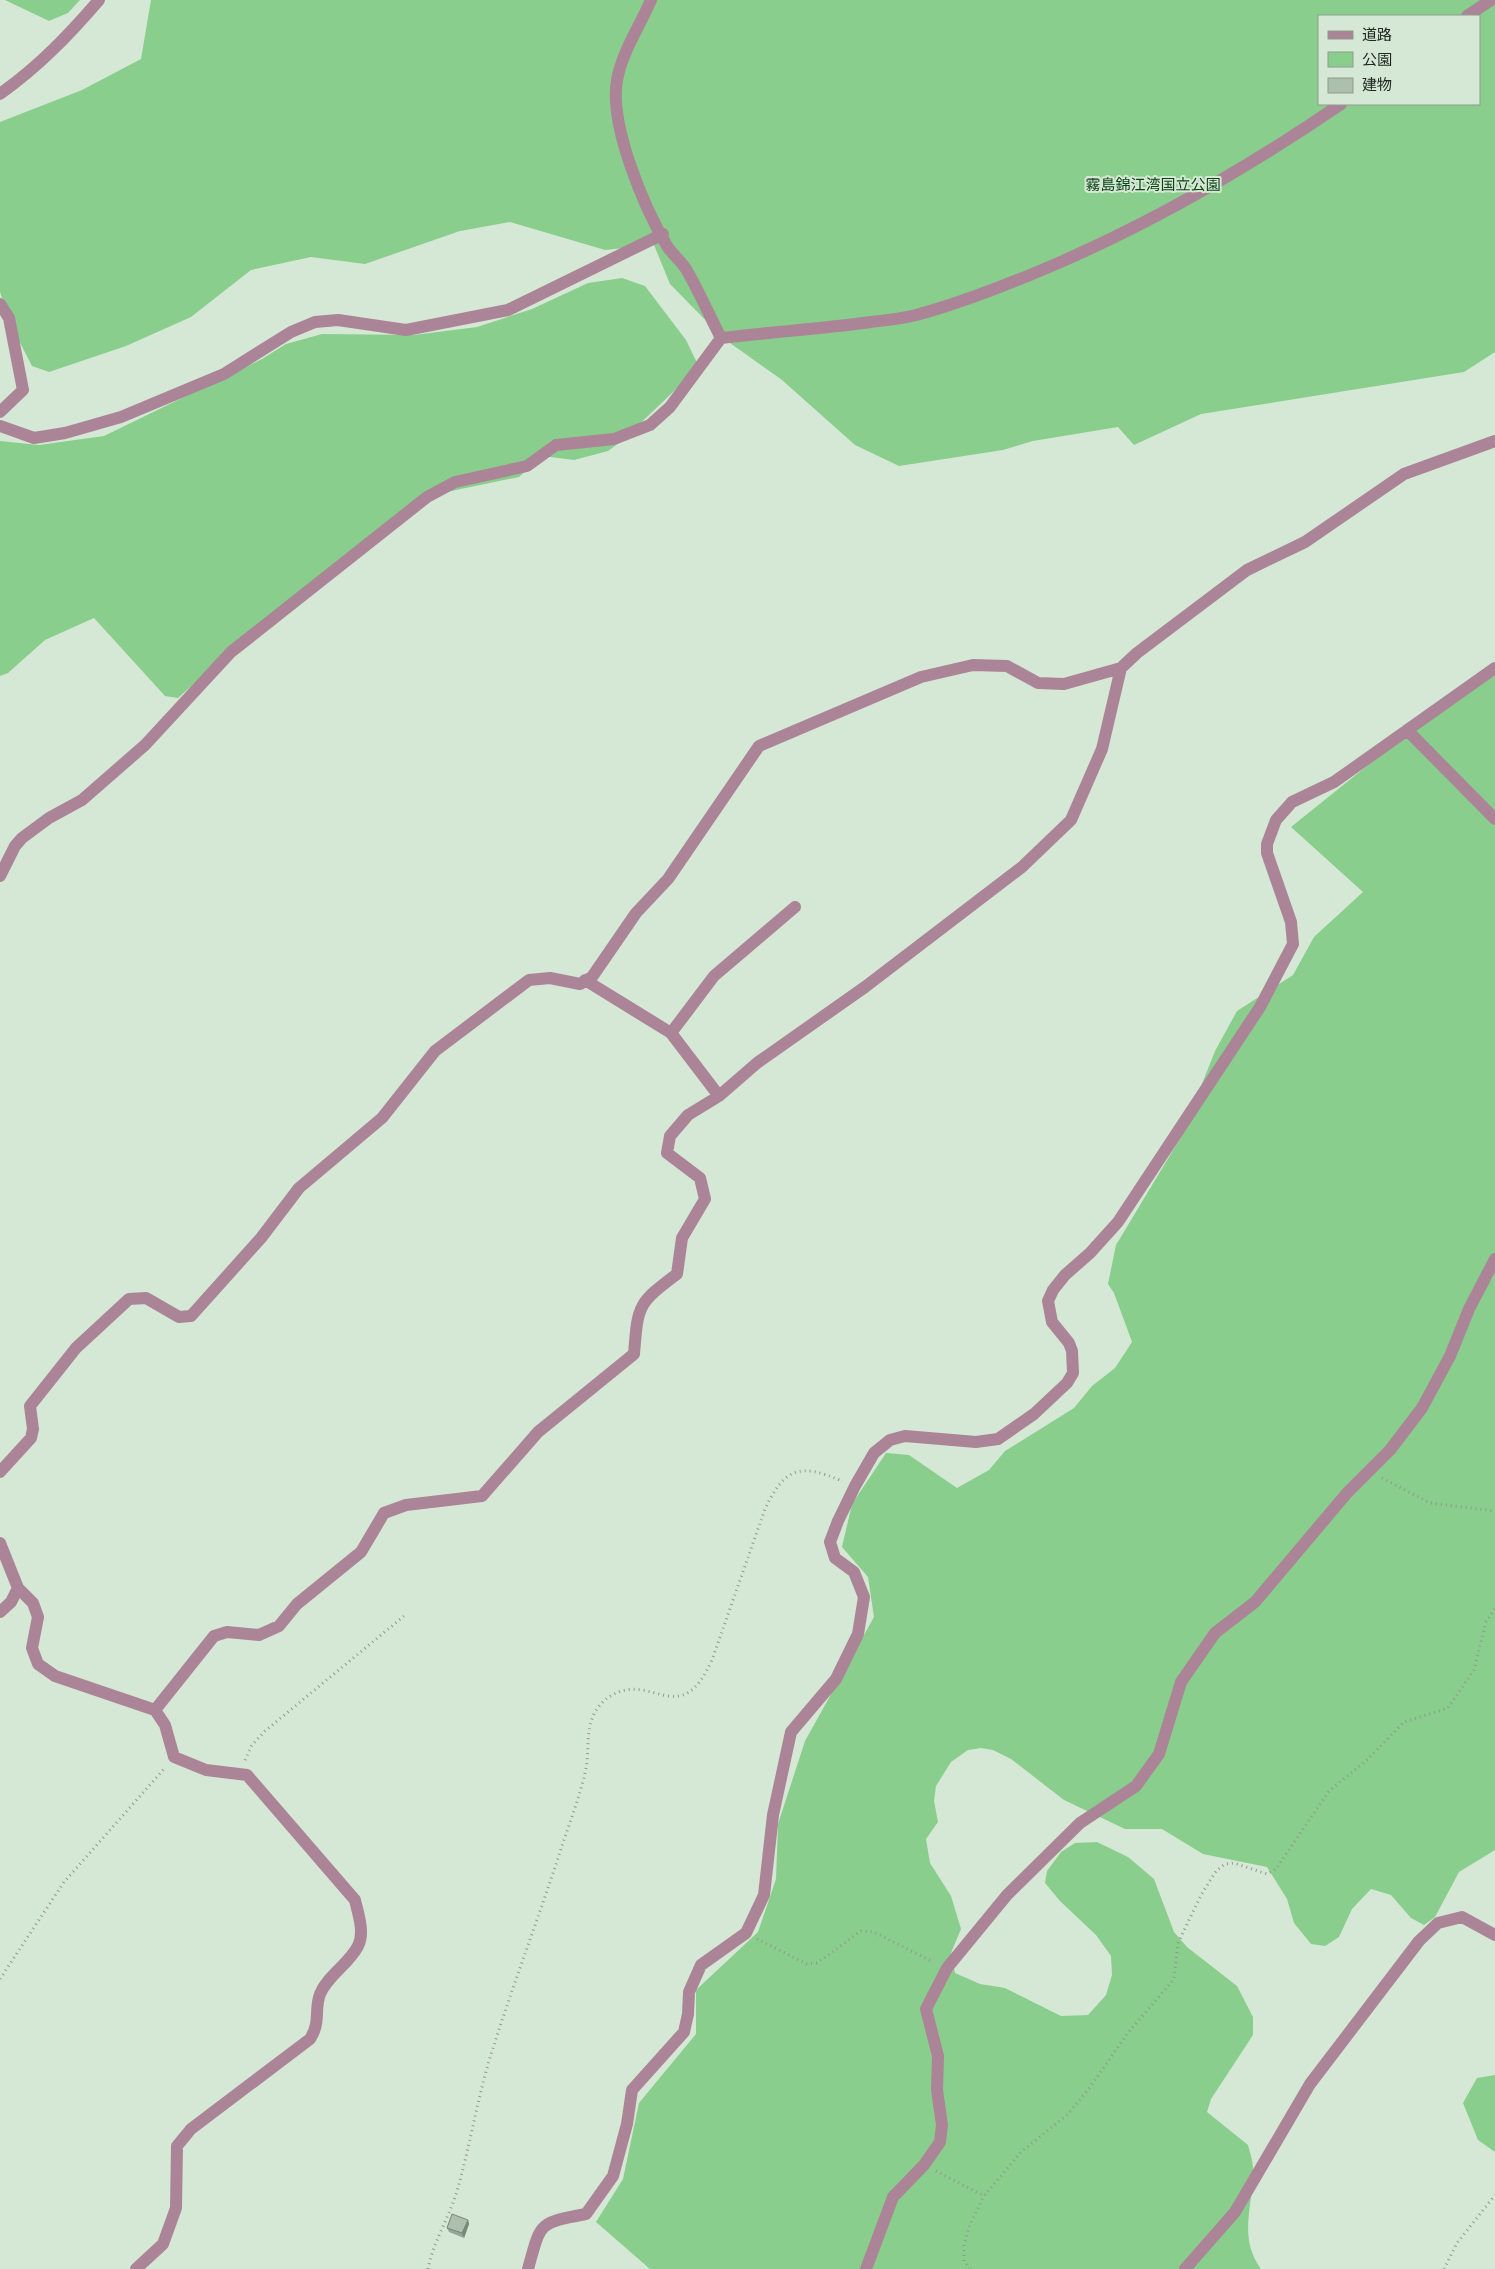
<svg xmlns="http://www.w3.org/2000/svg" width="1495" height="2269" font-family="'Space Grotesk','Noto Sans JP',sans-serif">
<rect width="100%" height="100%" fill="#d5e8d5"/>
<path fill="#89ce8c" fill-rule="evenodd" d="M5,0H80L68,13L49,21Z
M151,0H1495V352L1464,372L1201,414L1134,445L1118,427L1033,441L1003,450L899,466L855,445L782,380L723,338L670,284L654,245L605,250L510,222L460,231L365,264L311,257L251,270L191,317L126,346L49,372L32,366L10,323L0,292V122L82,90L141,59ZM1319,16H1479V104H1319Z
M622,278L645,286L686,340L699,367L623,440L608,451L574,460L542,456L519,477L432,495L247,636L178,698L165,696L94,618L45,640L8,673L0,676V441L39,445L104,436L262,359L286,344L322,334L414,335L477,327L532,309L588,283Z
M1495,663V1850L1459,1872L1435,1917L1424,1925L1411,1918L1391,1895L1371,1889L1352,1909L1339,1937L1325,1946L1311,1944L1294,1923L1287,1899L1267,1867L1203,1854L1162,1829H1125L1064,1800L1011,1759L993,1750L981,1748L968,1750L951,1762L936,1786L934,1801L938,1822L926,1839L930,1863L951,1896L961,1929L951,1953L955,1973L980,1984L1005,1988L1061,2016L1088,2015L1106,1995L1112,1975L1111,1956L1096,1935L1060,1901L1045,1883L1047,1871L1061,1852L1075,1843L1097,1842L1128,1857L1154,1879L1174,1932L1187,1947L1237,1986L1253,2017V2035L1211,2099L1207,2112L1248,2145C1250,2153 1253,2161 1253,2169C1254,2205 1237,2236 1261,2269H650L596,2222L623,2179L639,2103L696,2034V1990L758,1932L776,1879L778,1824L805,1741L874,1617L868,1577L842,1547L852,1504L886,1453L909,1455L957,1488L989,1470L1005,1451L1074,1408L1092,1386L1115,1368L1132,1342L1114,1293L1108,1284L1116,1245L1181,1137L1215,1051L1237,1011L1293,975L1314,937L1363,892L1291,827Z
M1495,2075V2152L1478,2140L1463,2103L1477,2078Z"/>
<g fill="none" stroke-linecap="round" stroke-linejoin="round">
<path stroke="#8e9c8e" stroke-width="3" stroke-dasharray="1 4" stroke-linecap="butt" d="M1382,1478L1430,1503L1495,1511
M245,1760L252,1745L265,1731L404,1616
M757,1939L807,1964L817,1963L861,1931L874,1932L933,1962
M0,1979L64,1882L164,1769
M936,2171L984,2196
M428,2269C433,2242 449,2218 457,2191C471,2143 478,2093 494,2045C515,1979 540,1914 561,1849C569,1824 579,1799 585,1773C590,1754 585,1732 594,1714C598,1706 605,1699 612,1695C653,1672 680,1731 712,1660L765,1509C785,1467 800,1463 842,1481
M970,2269L964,2261V2245L969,2227L984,2196L1021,2152L1067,2115L1088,2090L1127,2034L1174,1979L1178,1943L1201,1895L1216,1871L1225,1864L1234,1863L1267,1874L1276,1869L1329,1791L1367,1760L1404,1722L1448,1708L1474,1670L1486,1622L1495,1609
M1444,2269L1457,2243L1495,2195"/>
<path stroke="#ac8498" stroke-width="12" d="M651,0C640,26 622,52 617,80C609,125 644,207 667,246C672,254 681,261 686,269C699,291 709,315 721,338
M1467,16L1491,0
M0,94C39,66 68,36 99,0
M0,304L9,318L23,390L0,412
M0,426L34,438L65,433L121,417L224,374L291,332L315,322L338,320L406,330L508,310L663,234
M1407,730L1495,819
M0,876L15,846L22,838L49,818L82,800L145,745L231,652L427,497L455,482L527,466L556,445L614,439L650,425L670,407L721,338C771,332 821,329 871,322C886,320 901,319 916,315C955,305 993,290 1030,275C1140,230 1243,171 1341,104
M585,980L671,1033L719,1096
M671,1033L714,976L795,907
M0,1472L31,1438L33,1429L30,1406L76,1348L129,1299L146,1298L179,1317L191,1316L261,1238L299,1188L382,1118L435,1051L529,980L550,978L580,984L592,977L636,913L668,879L759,746L921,677L973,665L1007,666L1038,683L1064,684L1121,668L1137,653L1247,570L1305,542L1404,474L1495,441
M0,1543L18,1588L33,1603L38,1617L32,1648L38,1664L55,1676L155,1710L165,1725L174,1757L206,1770L247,1775L355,1900C358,1913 365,1933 358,1946C349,1964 328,1975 320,1994C314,2010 321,2022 310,2039L191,2129L177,2146L176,2208L163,2244L136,2269
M0,1612L11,1602L18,1588
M155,1710L214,1636L227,1632L259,1635L279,1626L297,1604L361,1552L384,1513L406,1505L482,1496L538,1432L634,1354C638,1305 637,1304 677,1274L682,1238L705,1199L700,1178L667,1153L670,1136L688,1115L719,1096L757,1063L865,987L1022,867L1071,820L1102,749L1121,668
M528,2269C541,2222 538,2223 586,2214L613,2176L627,2124L632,2090L684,2032L688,2014L689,1992L701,1965L746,1933L764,1895L773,1815L791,1732L836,1679L858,1634L864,1597L854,1572L835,1558L830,1542L838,1521L855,1486L874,1453L890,1440L905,1436L976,1442L998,1439L1034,1414L1067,1383L1073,1373L1072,1351L1069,1343L1052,1322L1048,1301L1053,1290L1065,1275L1090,1253L1118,1222L1260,1007L1293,944L1291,922L1267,853V844L1276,820L1292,802L1334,782L1495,668
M866,2269L893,2197L924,2165L940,2142L942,2125L937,2090L938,2056L926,2009L947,1968L1007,1895L1080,1823L1136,1786L1159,1754L1181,1682L1215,1633L1255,1602L1347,1493L1390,1450L1422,1408L1450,1356L1469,1309L1495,1259
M1185,2269L1235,2212L1310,2084L1419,1941L1438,1923L1462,1917L1495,1935"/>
</g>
<path fill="#95a596" d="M468,2220L469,2224L464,2238L449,2232L447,2228Z"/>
<path fill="#79867a" d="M468,2220L469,2224L464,2238L462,2233Z"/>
<path fill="#adc0ae" stroke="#79867a" d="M452,2214L468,2220L462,2233L447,2228Z"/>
<g text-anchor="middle" stroke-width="4" stroke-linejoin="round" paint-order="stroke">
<g font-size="15" fill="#0c4215" stroke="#d5e8d5">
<text x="1153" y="190">霧島錦江湾国立公園</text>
</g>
</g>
<rect x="1318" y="15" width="162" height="90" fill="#d5e8d5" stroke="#8d9b8d"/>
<rect x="1328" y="31" width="25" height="8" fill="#ac8498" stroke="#8d9b8d"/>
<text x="1362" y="40" font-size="15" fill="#212821">道路</text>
<rect x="1328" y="52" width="25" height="15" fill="#89ce8c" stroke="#8d9b8d"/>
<text x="1362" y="65" font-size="15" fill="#212821">公園</text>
<rect x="1328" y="78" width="25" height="15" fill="#adc0ae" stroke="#8d9b8d"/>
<text x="1362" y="90" font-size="15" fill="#212821">建物</text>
</svg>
